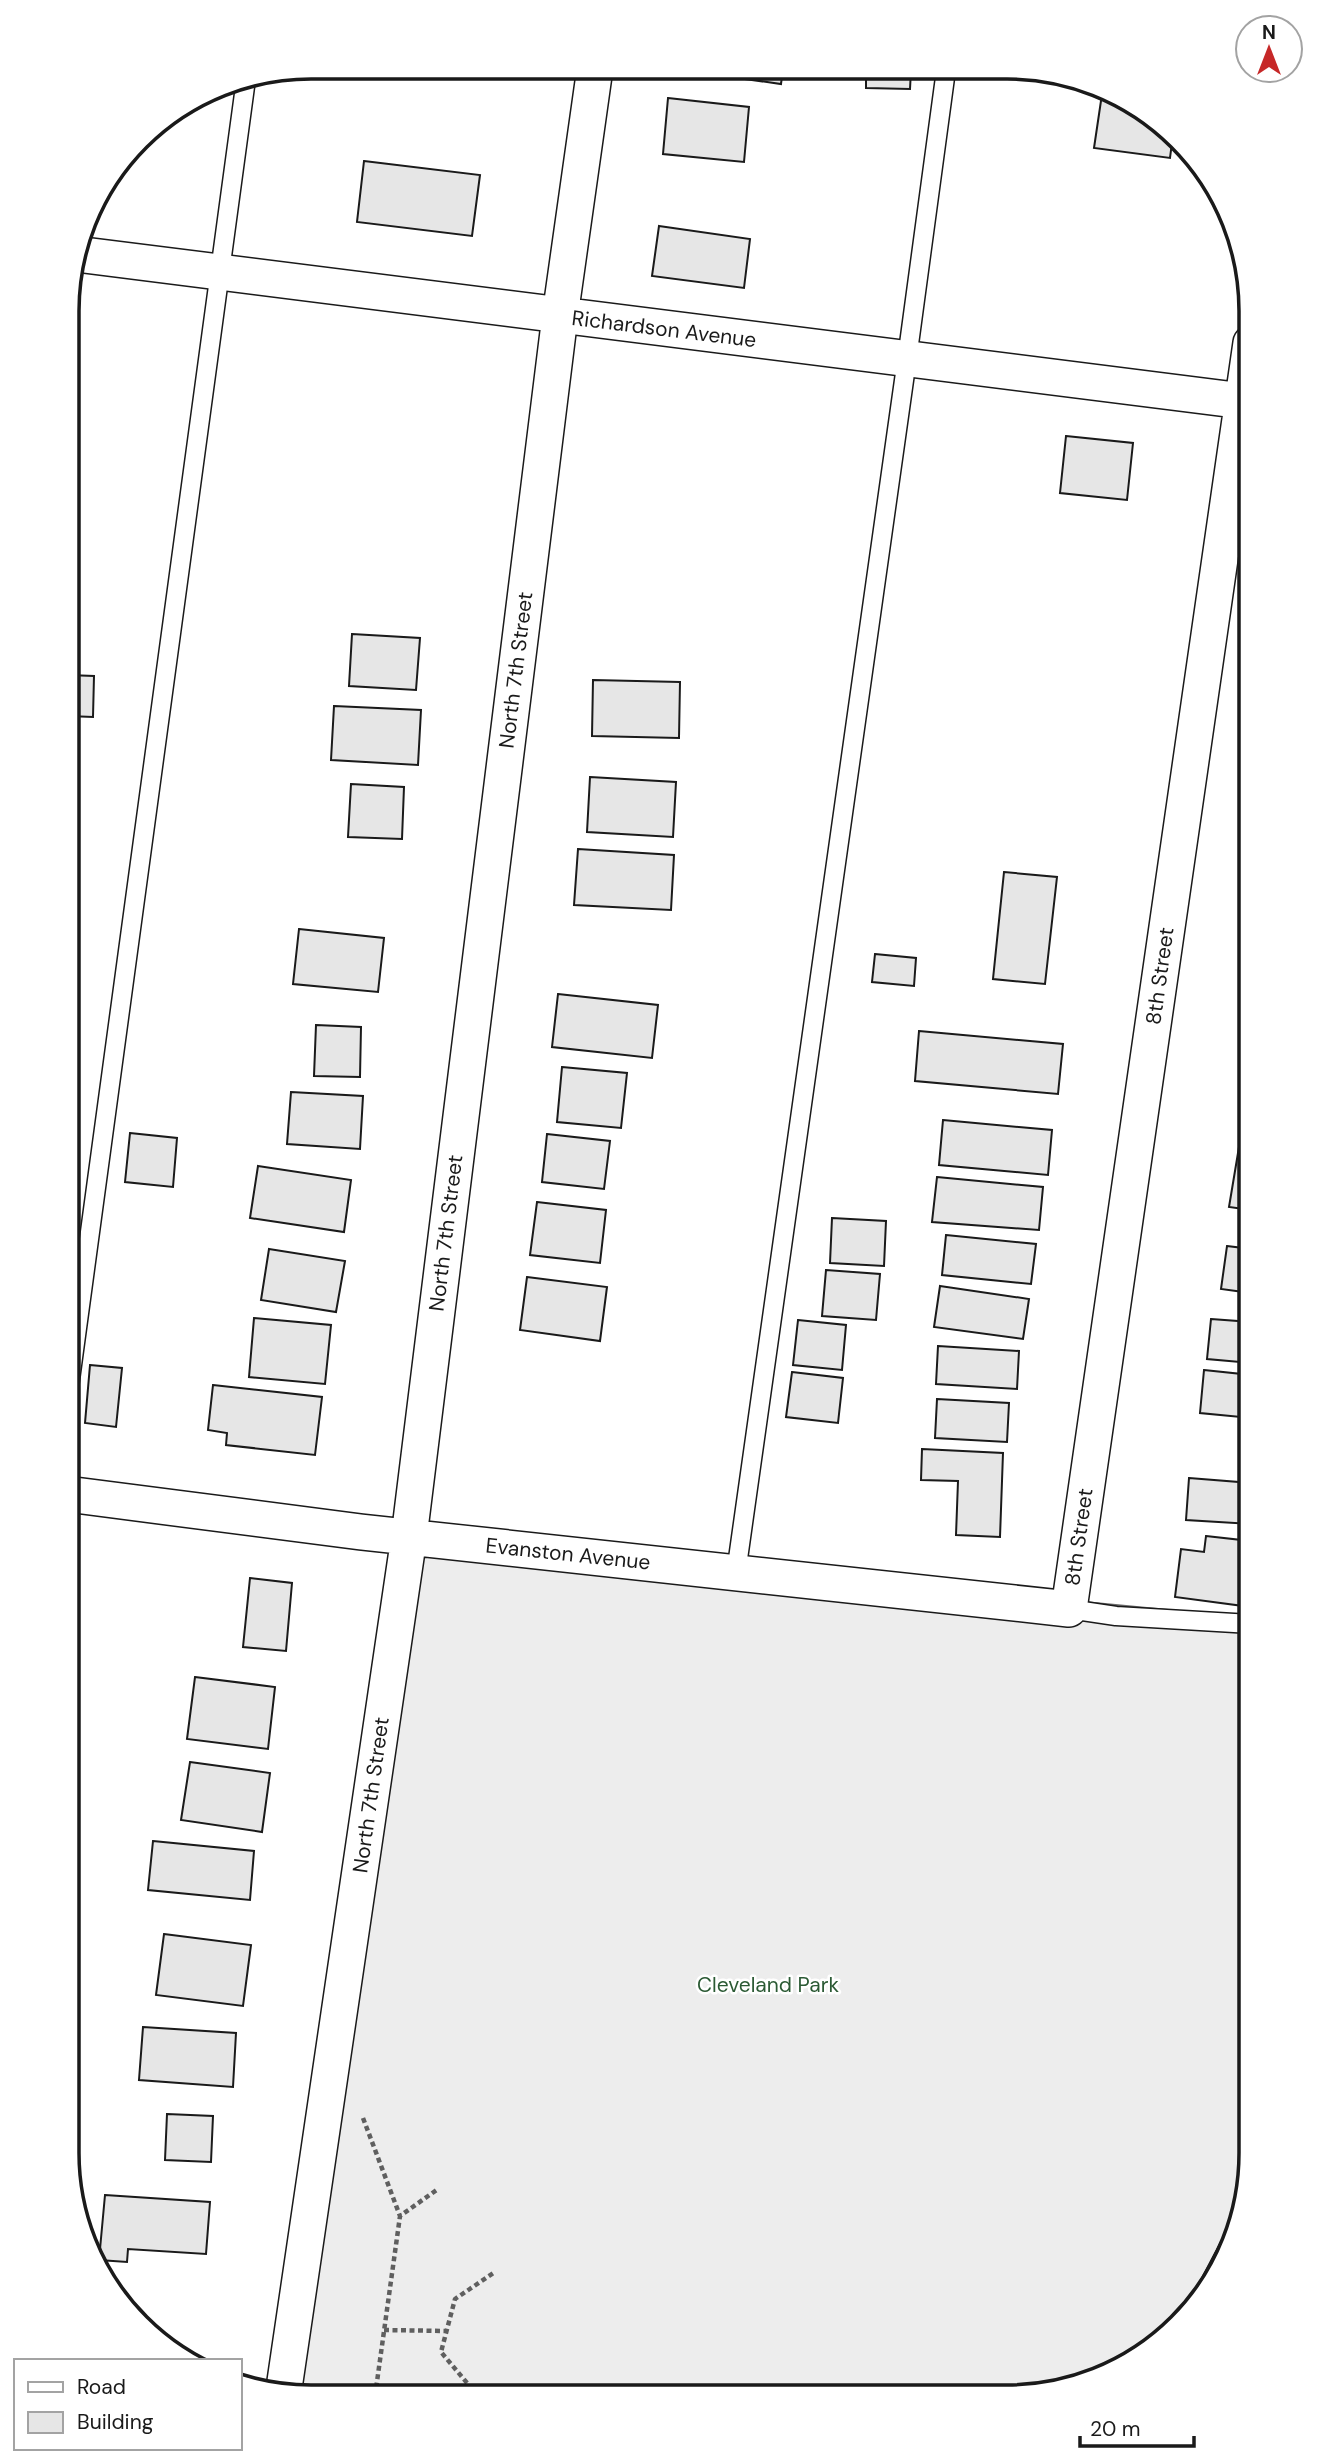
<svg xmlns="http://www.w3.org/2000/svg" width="1318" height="2464" font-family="'DM Sans',sans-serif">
<rect width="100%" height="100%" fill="#fff"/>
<path fill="#ededed" stroke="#6a6a6a" stroke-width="2" d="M409,1537L1251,1618V2170L1241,2211L1186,2316L1143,2356L1085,2385L1007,2397L283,2395Z"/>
<path fill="#e6e6e6" stroke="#1a1a1a" stroke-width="2" d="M674,69H783L781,84Z
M866,70H911L910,89L866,88Z
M1102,94L1168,127L1173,135L1170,158L1094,148Z
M668,98L749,107L744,162L663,154Z
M364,161L480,175L472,236L357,222Z
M659,226L750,239L744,288L652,276Z
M1066,436L1133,443L1127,500L1060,493Z
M352,634L420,638L416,690L349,686Z
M68,675L94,676L93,717L68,716Z
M593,680L680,682L679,738L592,736Z
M334,706L421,710L418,765L331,760Z
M590,777L676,782L673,837L587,832Z
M351,784L404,787L402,839L348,837Z
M578,849L674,855L671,910L574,905Z
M1004,872L1057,877L1045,984L993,979Z
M299,929L384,938L378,992L293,984Z
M875,954L916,958L914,986L872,982Z
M558,994L658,1005L652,1058L552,1047Z
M316,1025L361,1027L360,1077L314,1076Z
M919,1031L1063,1044L1058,1094L915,1081Z
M562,1067L627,1073L621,1128L557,1122Z
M1250,1082H1251V1117L1245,1116Z
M291,1092L363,1096L360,1149L287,1144Z
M943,1120L1052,1130L1048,1175L939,1165Z
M130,1133L177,1138L173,1187L125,1182Z
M547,1134L610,1141L604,1189L542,1182Z
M1240,1141L1251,1143V1210L1229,1207Z
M258,1166L351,1180L344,1232L250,1218Z
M937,1177L1043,1187L1039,1230L932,1222Z
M537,1202L606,1210L600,1263L530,1255Z
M832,1218L886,1221L884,1266L830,1263Z
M946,1235L1036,1244L1031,1284L942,1275Z
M1227,1246L1251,1249V1293L1221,1289Z
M269,1249L345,1261L336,1312L261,1300Z
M826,1270L880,1274L876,1320L822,1316Z
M527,1277L607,1287L600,1341L520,1330Z
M940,1286L1029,1299L1023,1339L934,1327Z
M254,1318L331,1325L325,1384L249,1377Z
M1211,1319L1251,1322V1363L1207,1359Z
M798,1320L846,1325L842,1370L793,1365Z
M938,1346L1019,1351L1017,1389L936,1384Z
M90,1365L122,1368L116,1427L85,1423Z
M1204,1370L1251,1375V1418L1200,1413Z
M792,1372L843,1378L838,1423L786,1417Z
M213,1385L322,1397L315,1455L226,1445L227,1433L208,1430Z
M937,1399L1009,1403L1007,1442L935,1438Z
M922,1449L1003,1453L1000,1537L956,1535L958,1481L921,1480Z
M1189,1478L1251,1483V1524L1186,1520Z
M1206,1536L1250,1541L1248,1558H1251V1607L1175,1597L1181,1549L1204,1552Z
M250,1578L292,1583L286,1651L243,1647Z
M195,1677L275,1687L268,1749L187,1739Z
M67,1689L79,1690L75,1732L67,1731Z
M190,1762L270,1773L262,1832L181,1820Z
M153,1841L254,1851L250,1900L148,1890Z
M164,1934L251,1945L243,2006L156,1995Z
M143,2027L236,2033L233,2087L139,2080Z
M167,2114L213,2116L211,2162L165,2160Z
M105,2195L210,2202L206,2254L128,2249L127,2262L99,2260Z"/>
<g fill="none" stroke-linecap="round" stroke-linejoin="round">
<g stroke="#1a1a1a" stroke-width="21">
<path id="lane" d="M67,1402L246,79
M736,1573L907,359L946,70
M1069,1609L1116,1616L1251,1624"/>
</g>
<g stroke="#1a1a1a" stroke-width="38">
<path id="street" d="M76,254L1251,402
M67,1494L361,1532L1069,1609L1251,343
M283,2395L409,1537L560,316L595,68"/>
</g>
<path stroke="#5f5f5f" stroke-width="4.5" stroke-dasharray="5 3.5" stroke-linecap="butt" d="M363,2118L400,2216
M384,2330L447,2331
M375,2396L400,2216L438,2189
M478,2396L441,2352L455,2299L495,2272"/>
<use href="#lane" stroke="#fff" stroke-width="18"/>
<use href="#street" stroke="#fff" stroke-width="35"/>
<g stroke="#1a1a1a" stroke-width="8">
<path id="rail" d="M1185,2317L1242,2208"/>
</g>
<use href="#rail" stroke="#fff" stroke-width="5" stroke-dasharray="16" stroke-linecap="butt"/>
</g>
<g text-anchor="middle" stroke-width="5" stroke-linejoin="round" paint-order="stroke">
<g font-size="21" fill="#1a1a1a" stroke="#fff">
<text transform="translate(664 329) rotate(7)" y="7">Richardson Avenue</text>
<text transform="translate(516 670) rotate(-83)" y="7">North 7th Street</text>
<text transform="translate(1160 976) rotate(-82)" y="7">8th Street</text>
<text transform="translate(446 1233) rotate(-83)" y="7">North 7th Street</text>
<text transform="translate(1079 1537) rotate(-82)" y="7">8th Street</text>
<text transform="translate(568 1554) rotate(6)" y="7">Evanston Avenue</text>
<text transform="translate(371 1795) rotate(-82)" y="7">North 7th Street</text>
</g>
<g font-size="21" fill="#2b5a34" stroke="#fff">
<text x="768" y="1992">Cleveland Park</text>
</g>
</g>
<path d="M0 0H1318V2464H0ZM311 79H1007A232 232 0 0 1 1239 311V2153A232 232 0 0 1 1007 2385H311A232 232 0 0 1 79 2153V311A232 232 0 0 1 311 79Z" fill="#fff" fill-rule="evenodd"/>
<path fill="none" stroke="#1a1a1a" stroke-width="3.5" d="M311 79H1007A232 232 0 0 1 1239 311V2153A232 232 0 0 1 1007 2385H311A232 232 0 0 1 79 2153V311A232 232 0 0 1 311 79Z"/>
<rect x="14" y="2359" width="228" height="91" fill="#ffffff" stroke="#a3a3a3" stroke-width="2"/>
<rect x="28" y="2382" width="35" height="10" fill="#ffffff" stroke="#a3a3a3" stroke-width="2"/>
<text x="77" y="2394" font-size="21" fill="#1a1a1a">Road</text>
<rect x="28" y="2412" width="35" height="21" fill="#e6e6e6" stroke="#a3a3a3" stroke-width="2"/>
<text x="77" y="2429" font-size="21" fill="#1a1a1a">Building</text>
<g transform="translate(1269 49)"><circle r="33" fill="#ffffff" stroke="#a3a3a3" stroke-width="2"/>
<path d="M0-5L12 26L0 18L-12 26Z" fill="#c62828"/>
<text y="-10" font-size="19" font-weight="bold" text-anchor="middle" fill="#1a1a1a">N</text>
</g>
<path d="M1080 2436v10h114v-10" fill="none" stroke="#1a1a1a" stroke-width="3.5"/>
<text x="1090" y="2436" font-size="21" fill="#1a1a1a" stroke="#ffffff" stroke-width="5" paint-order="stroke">20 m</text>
</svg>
